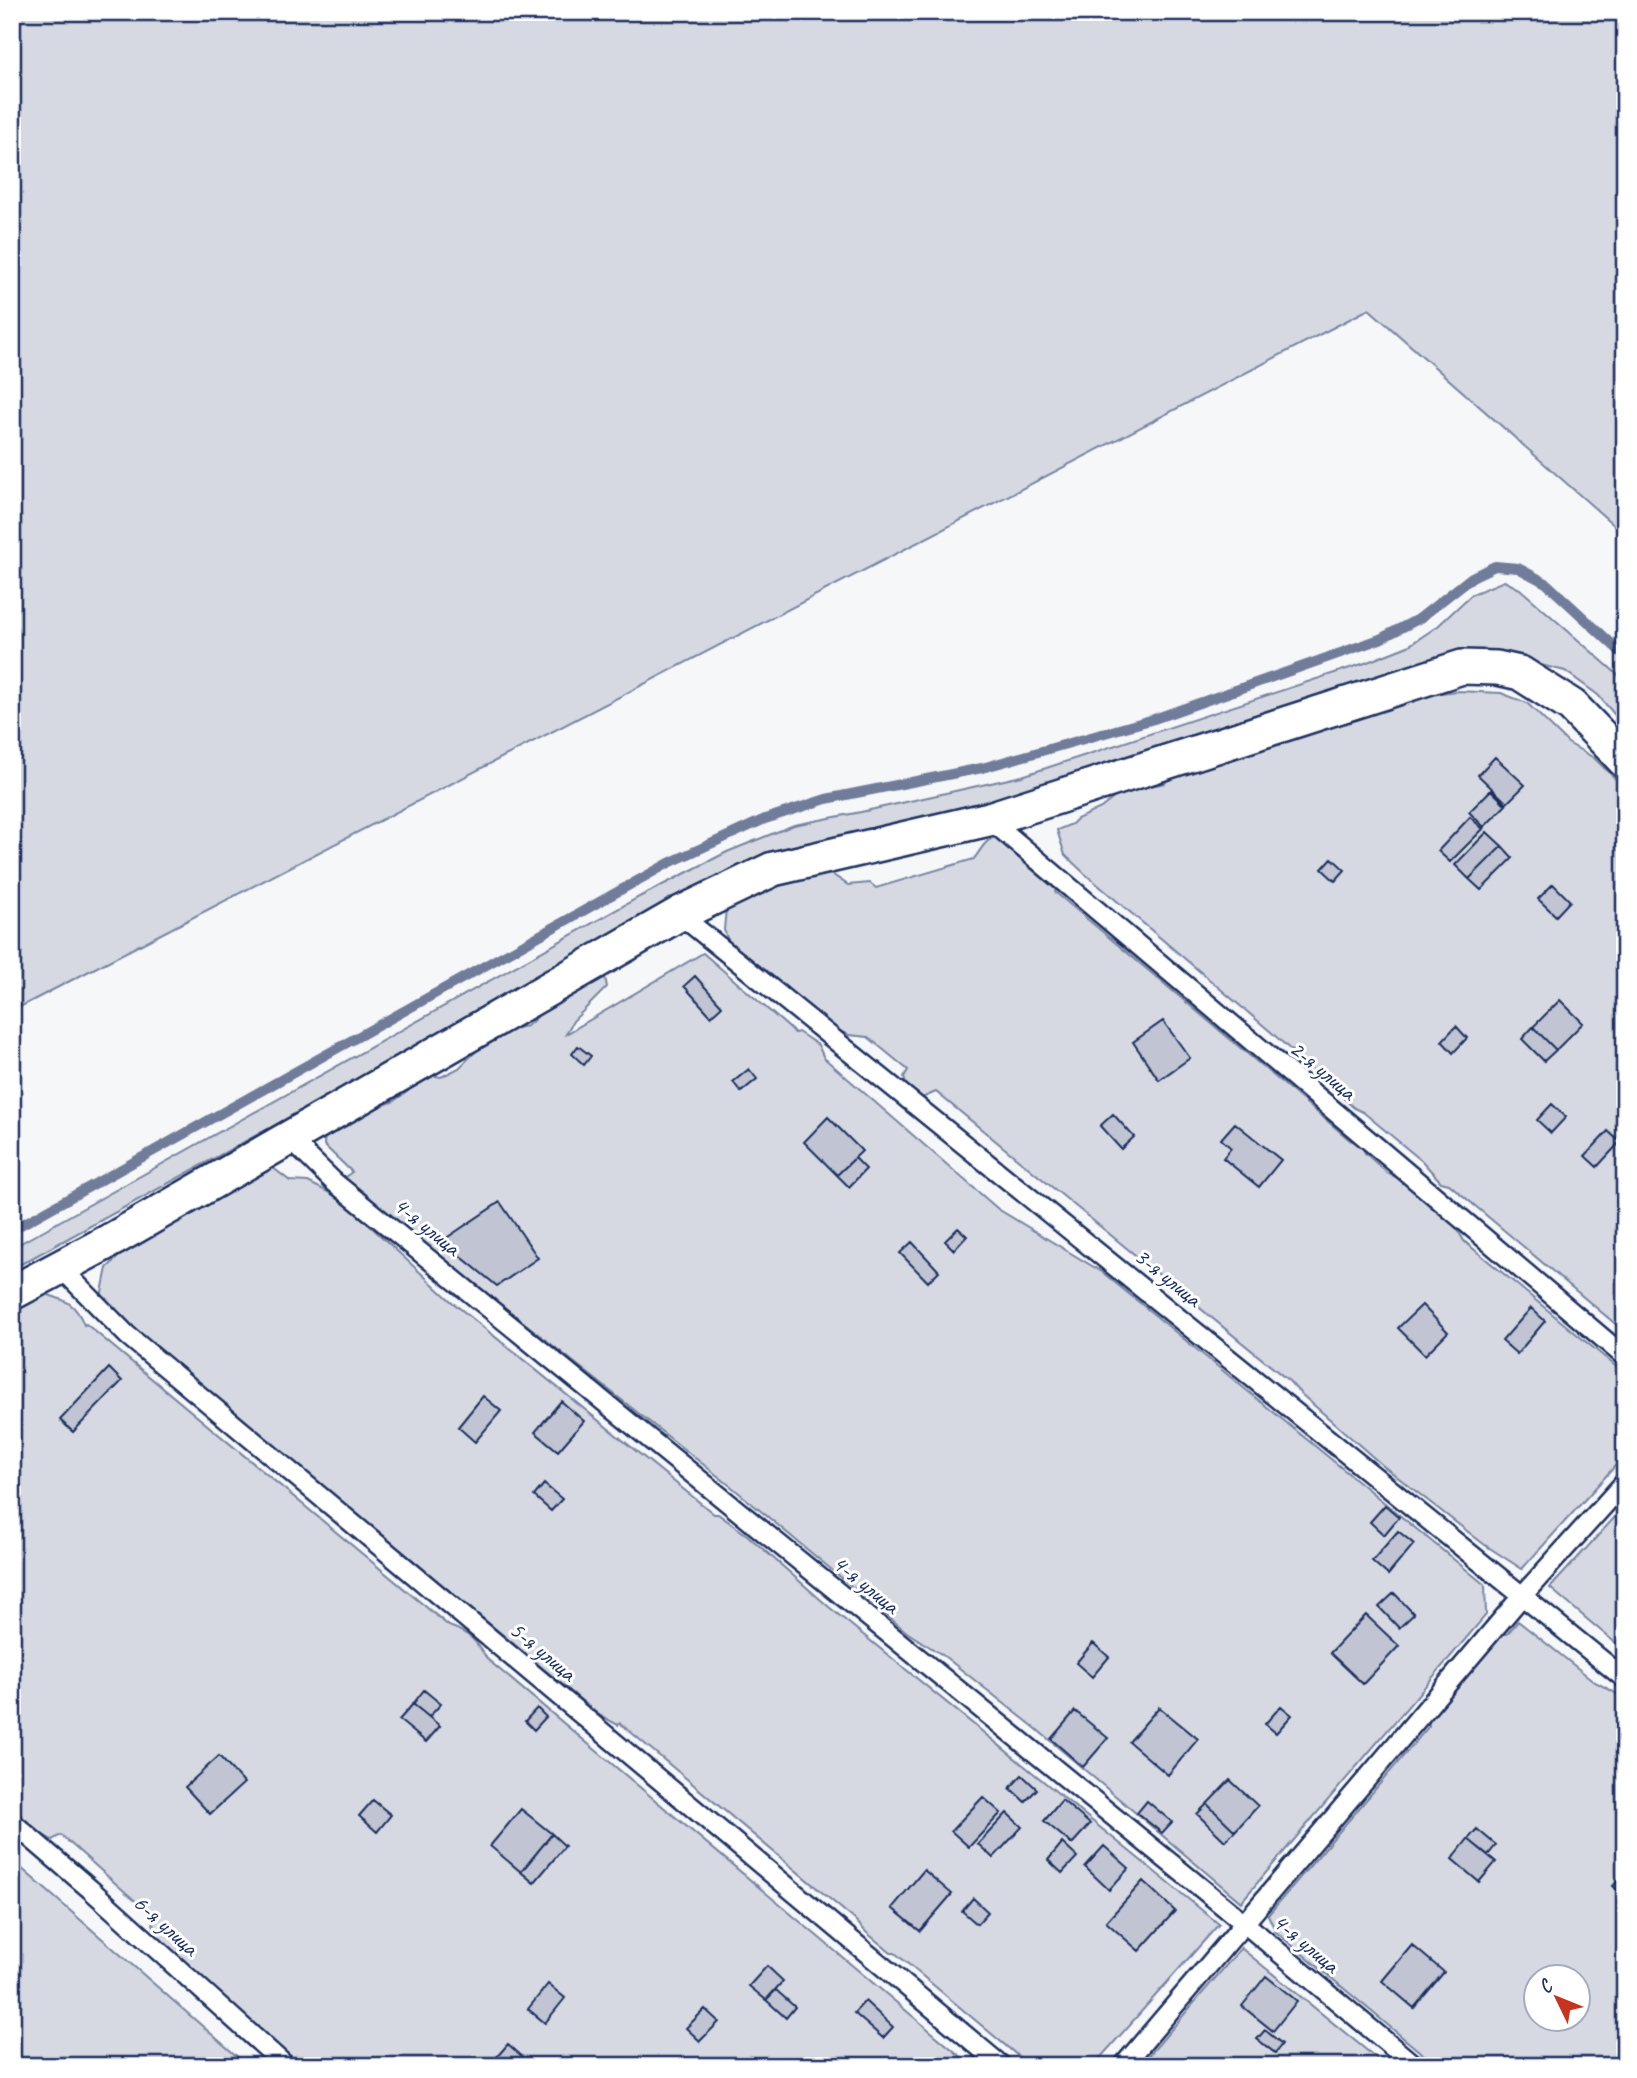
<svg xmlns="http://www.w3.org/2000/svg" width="1637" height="2078" font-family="Caveat,sans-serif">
<rect width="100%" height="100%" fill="#f6f7f9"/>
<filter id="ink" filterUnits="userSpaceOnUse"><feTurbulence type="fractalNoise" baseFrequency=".0143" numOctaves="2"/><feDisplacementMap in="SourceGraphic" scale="14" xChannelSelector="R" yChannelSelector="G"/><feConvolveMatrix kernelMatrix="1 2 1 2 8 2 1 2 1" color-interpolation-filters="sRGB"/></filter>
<g filter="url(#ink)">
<path fill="#d6d9e2" stroke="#7884a0" stroke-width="2" fill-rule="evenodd" d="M12,12H1625V535L1369,309L12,1011Z
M1504,581L1520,589L1625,681V727L1598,695L1565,671L1525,661L1030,793L880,827L388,1063L12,1269V1248L641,896L727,852L794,825L861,812L1022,776L1365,663L1408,646L1438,626L1472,594Z
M1456,691L1501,693L1527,703L1568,743L1594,758L1625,788V1332L1449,1184L1441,1182L1422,1161L1363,1112L1354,1108L1271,1032L1084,873L1065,855L1057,830L1072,824L1077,819L1101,808L1115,797L1136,789L1165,783L1176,769L1396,699Z
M1004,835L1058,882L1055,892L1350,1140L1361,1144L1365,1153L1387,1173L1404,1181L1455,1225L1464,1241L1625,1374V1455L1522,1569L1485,1545L1382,1465L1300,1393L1289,1381L936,1092L922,1098L907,1088L904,1077L908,1070L868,1037L849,1035L829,1027L734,955L724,930L726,908L765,887L822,873L833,875L848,885L870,883L876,888L974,859C985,844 984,839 1004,835Z
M703,953L795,1033L798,1032L818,1045L824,1058L998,1209L1102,1272L1485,1585L1486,1615L1241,1902L1034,1727L944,1656L908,1633L733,1488L342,1179L352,1172L324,1145L325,1131L355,1112L373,1109L392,1102L408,1091L414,1077L430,1075L441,1077L459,1068L488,1039L505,1030L527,1026L557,999L587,979L605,977L607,987L573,1021L566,1034Z
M272,1167L290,1181L308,1182L340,1198L452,1302L714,1514H718L747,1535L829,1607L1219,1924L1093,2066H1030L895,1953H891L866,1932L855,1920L620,1723L618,1725L599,1715L373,1527L325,1495L153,1347L101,1297L107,1268L134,1241Z
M42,1293C64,1300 75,1301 84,1325L86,1324L449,1626C469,1633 476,1640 487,1659L972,2066H298L157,1936L150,1914L61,1835L52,1840L12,1817V1303Z
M1625,1506V1651L1550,1588Z
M1518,1621L1595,1682L1625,1698V2066H1437L1276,1932L1268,1915L1429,1726V1714L1498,1634H1507ZM1536,1976H1578V2018H1536Z
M12,1860L248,2066H12Z
M1241,1948L1386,2066H1140Z"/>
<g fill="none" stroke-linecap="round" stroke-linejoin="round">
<path stroke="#707c99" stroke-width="10" d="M12,1230L669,863L765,819L826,799L982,768L1154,719L1380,639L1420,618L1472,577L1495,566L1518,568L1546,583L1625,656"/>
</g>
<path fill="#c0c4d3" stroke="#1b2f5e" stroke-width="2" d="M1495,757L1525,785L1507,803L1478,775Z
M1491,790L1506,805L1484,827L1469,812Z
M1470,817L1483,829L1450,862L1438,851Z
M1487,832L1502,846L1469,879L1455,865Z
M1502,846L1513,858L1481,890L1469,879Z
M1332,858L1345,870L1335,881L1322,869Z
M1553,884L1570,901L1556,916L1538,899Z
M695,976L722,1006L711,1016L684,986Z
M1560,1000L1583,1023L1556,1050L1533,1027Z
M1163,1021L1190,1058L1159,1080L1133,1042Z
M1456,1026L1467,1038L1453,1053L1442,1041Z
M1533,1027L1556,1050L1544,1061L1522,1039Z
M578,1046L591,1056L584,1065L572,1054Z
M749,1069L757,1079L741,1092L733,1082Z
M1552,1104L1566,1117L1551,1133L1537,1120Z
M1113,1114L1134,1137L1121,1149L1100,1126Z
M828,1117L862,1151L837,1175L804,1142Z
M1235,1123L1281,1160L1259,1187L1223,1158L1231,1148L1221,1139Z
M1608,1131L1620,1142L1597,1167L1585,1156Z
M855,1158L866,1169L849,1187L837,1175Z
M500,1202L538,1258L497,1286L442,1241Z
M958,1228L967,1236L954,1250L945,1241Z
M912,1242L939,1271L928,1282L900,1253Z
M1422,1305L1448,1332L1425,1355L1398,1328Z
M1531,1308L1545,1321L1517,1354L1502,1341Z
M109,1368L122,1381L73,1432L60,1420Z
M483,1396L501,1411L475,1442L458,1427Z
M561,1401L584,1421L558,1451L535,1432Z
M544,1484L562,1499L551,1511L534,1496Z
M1385,1505L1399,1517L1384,1535L1370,1522Z
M1398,1531L1414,1544L1388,1575L1372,1561Z
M1394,1593L1414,1614L1399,1628L1379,1607Z
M1366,1615L1399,1646L1363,1684L1330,1653Z
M1093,1643L1109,1657L1092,1677L1076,1663Z
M424,1690L441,1704L429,1717L413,1704Z
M413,1704L440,1726L426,1742L399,1720Z
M1281,1706L1292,1715L1276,1733L1265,1724Z
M1159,1707L1198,1739L1168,1775L1129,1742Z
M537,1708L546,1717L534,1730L525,1721Z
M1075,1711L1108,1738L1083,1767L1051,1739Z
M219,1756L244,1783L210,1814L185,1787Z
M1022,1775L1037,1789L1025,1802L1010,1788Z
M1230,1780L1258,1806L1235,1831L1207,1804Z
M983,1797L1001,1813L969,1847L951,1831Z
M373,1800L391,1815L377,1832L359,1816Z
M1062,1800L1090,1824L1072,1844L1044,1821Z
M1147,1801L1172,1822L1162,1833L1137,1813Z
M1207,1804L1235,1831L1225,1841L1197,1814Z
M521,1809L552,1834L521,1872L490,1846Z
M1007,1813L1022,1827L993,1858L978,1844Z
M1477,1829L1496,1845L1488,1855L1468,1839Z
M552,1834L565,1846L534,1883L521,1872Z
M1468,1839L1496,1862L1479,1882L1452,1859Z
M1062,1843L1077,1857L1062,1873L1048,1860Z
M1104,1846L1129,1868L1109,1890L1085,1867Z
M924,1870L952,1894L920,1931L892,1908Z
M1625,1874V1897L1613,1886Z
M1143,1881L1175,1911L1139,1951L1106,1922Z
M973,1898L988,1912L977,1924L962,1911Z
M1412,1945L1444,1972L1414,2008L1382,1981Z
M767,1966L783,1981L766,2000L749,1986Z
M1266,1976L1297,2001L1273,2031L1242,2006Z
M548,1984L565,1998L545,2023L528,2009Z
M776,1990L795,2007L786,2018L766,2000Z
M865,2001L893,2027L883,2038L854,2013Z
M705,2009L719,2022L700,2041L686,2028Z
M1265,2030L1282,2044L1275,2053L1257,2039Z
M508,2044L533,2066H502L495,2059Z"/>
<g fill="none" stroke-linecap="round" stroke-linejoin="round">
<g stroke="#1b2f5e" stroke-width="23">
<path id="service" d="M989,819L1625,1357
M679,914L1625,1679
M289,1138L334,1182L1243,1922L1415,2066
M60,1267L127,1335L1002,2066
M12,1822L90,1889L286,2066
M1123,2066L1522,1596L1625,1482"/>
</g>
<g stroke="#1b2f5e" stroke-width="38">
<path id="minor" d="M12,1293L115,1238L679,914L773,869L989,819L1462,667L1497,668L1520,673L1572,706L1625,761"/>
</g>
<use href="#service" stroke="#fff" stroke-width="18"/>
<use href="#minor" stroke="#fff" stroke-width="33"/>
</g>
</g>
<g text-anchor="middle" stroke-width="6" stroke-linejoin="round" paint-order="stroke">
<g font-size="24" fill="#1b2f5e" stroke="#fff">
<text transform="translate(1323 1070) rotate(40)" y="8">2-я улица</text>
<text transform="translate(427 1226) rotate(39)" y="8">4-я улица</text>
<text transform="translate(1168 1277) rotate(39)" y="8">3-я улица</text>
<text transform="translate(866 1584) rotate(39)" y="8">4-я улица</text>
<text transform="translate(543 1651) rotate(40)" y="8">5-я улица</text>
<text transform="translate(166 1925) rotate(42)" y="8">6-я улица</text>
<text transform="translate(1306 1943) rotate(40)" y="8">4-я улица</text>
</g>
</g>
<rect width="1637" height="2078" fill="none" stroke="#fff" stroke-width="42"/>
<rect x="21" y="21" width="1595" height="2036" fill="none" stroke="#1b2f5e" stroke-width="2.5" filter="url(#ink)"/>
<g transform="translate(1557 1998) rotate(313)"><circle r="33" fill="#ffffff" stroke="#a4acbf" stroke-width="2"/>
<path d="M0-5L12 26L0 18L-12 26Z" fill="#c8321e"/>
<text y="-10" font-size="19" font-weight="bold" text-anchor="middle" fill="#1b2f5e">С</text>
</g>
</svg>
